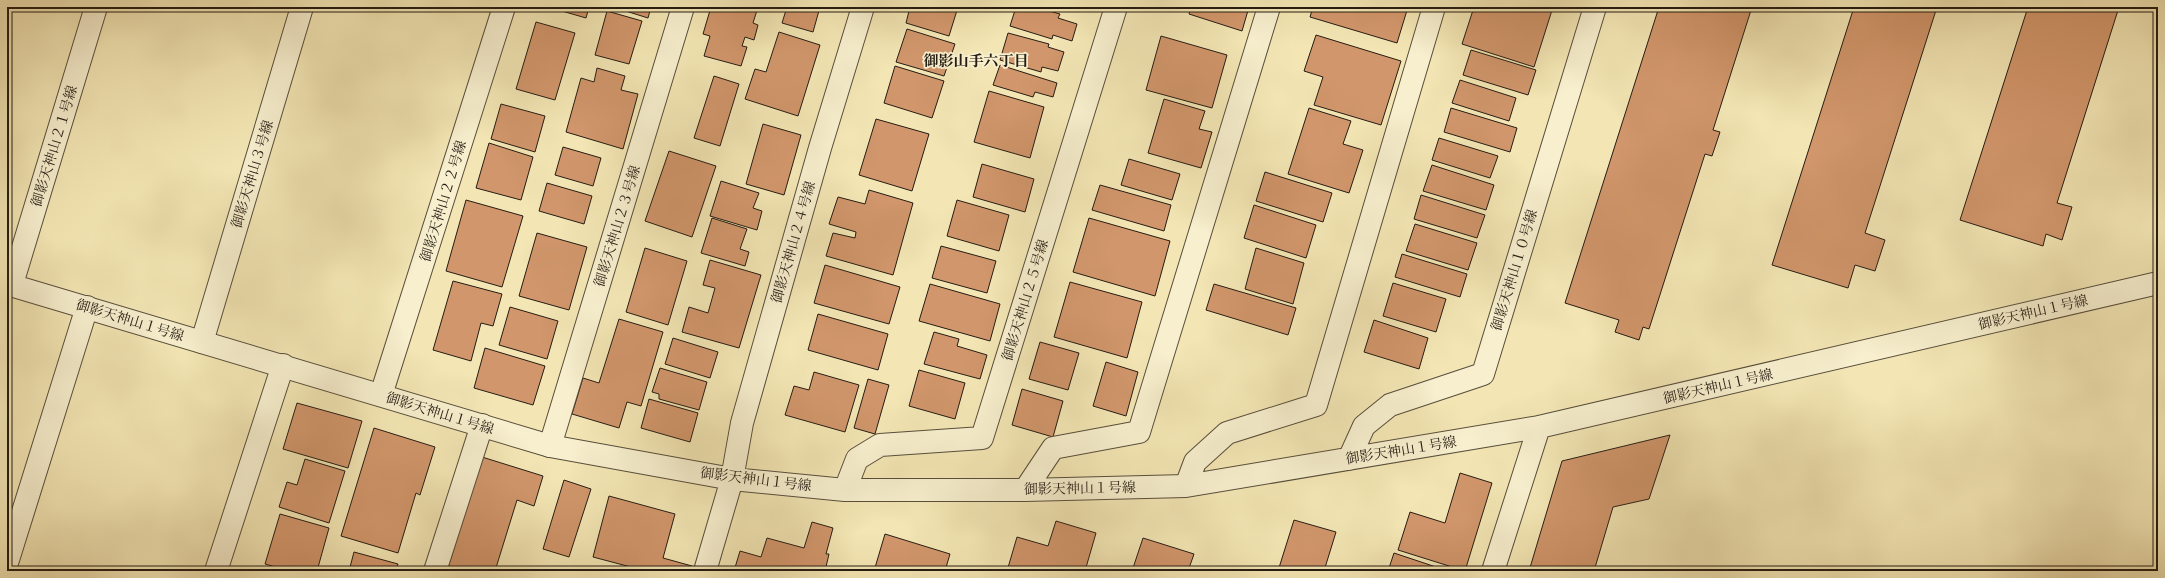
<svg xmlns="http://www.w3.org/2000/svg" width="2165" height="578" font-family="Vollkorn,'Noto Serif JP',serif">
<rect width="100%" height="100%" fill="#f3e6b4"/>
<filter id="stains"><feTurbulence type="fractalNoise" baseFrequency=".005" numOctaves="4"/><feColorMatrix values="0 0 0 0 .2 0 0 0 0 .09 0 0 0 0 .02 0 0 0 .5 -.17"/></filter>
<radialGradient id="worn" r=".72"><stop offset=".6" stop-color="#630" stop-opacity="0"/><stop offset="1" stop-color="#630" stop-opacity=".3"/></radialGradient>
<path fill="#d1966b" stroke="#251c13" d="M548,7H589L586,18Z
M613,7H651L648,18Z
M711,7H758L753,23L758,25L754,40L745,37L742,46L747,47L741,66L704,56L710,36L703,34Z
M787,7H820L813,32L782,23Z
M910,7H958L949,36L906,23Z
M1016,7H1035L1060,14L1058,18L1077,24L1072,41L1053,35L1052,39L1010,26Z
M1191,7H1249L1242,31L1189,14Z
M1313,7H1408L1397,43L1310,17Z
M1474,7H1553L1534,67L1462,44Z
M1659,7H1752L1713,130L1720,132L1712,156L1705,154L1649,329L1643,327L1639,340L1615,332L1619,320L1565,303Z
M1854,7H1937L1865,233L1885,240L1875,271L1855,265L1848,288L1772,265Z
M2028,7H2119L2057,203L2072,207L2062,240L2046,234L2043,246L1960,220Z
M607,11L642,21L629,64L595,55Z
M536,22L575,33L555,100L516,89Z
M907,29L955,44L944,76L896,62Z
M779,32L820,45L798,116L745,99L755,69L766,72Z
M1008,33L1049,44L1048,47L1064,52L1058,71L1042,67L1041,72L1000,60Z
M1316,35L1401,61L1381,125L1314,105L1323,77L1304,71Z
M1161,36L1227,55L1212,108L1146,90Z
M1471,50L1536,70L1528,95L1463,75Z
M1000,65L1057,83L1053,97L1035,92L1033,97L993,85Z
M895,66L944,81L932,118L884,103Z
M597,68L625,76L621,90L638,94L623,149L566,132L581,78L594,82Z
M714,76L739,84L720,146L694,138Z
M1460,80L1516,98L1509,121L1452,103Z
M989,91L1044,107L1030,158L974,142Z
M1164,99L1205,111L1199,129L1212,132L1201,168L1148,153Z
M501,104L545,116L535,152L491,139Z
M1309,108L1351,121L1343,144L1363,150L1349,193L1288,174Z
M1451,108L1517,128L1510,152L1444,132Z
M876,119L929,134L912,191L859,175Z
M763,124L801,135L784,195L746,184Z
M1439,138L1498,156L1490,178L1432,160Z
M489,143L533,157L521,200L476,188Z
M563,147L601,158L593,186L555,175Z
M669,151L716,166L692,237L645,221Z
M1129,159L1180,174L1172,200L1121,185Z
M982,164L1034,179L1025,212L973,197Z
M1432,165L1494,185L1486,210L1423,191Z
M1265,172L1332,193L1323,222L1256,201Z
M721,181L759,193L753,208L762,211L757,230L710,216Z
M547,183L592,196L584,224L539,211Z
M1100,185L1171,205L1164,231L1092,210Z
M869,190L913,203L893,275L826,256L833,233L855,238L856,232L829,224L838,197L865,204Z
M1421,195L1485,215L1477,238L1414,219Z
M466,200L523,216L502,287L446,271Z
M957,200L1009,215L999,251L947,236Z
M1254,205L1316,225L1306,258L1244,238Z
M712,218L747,229L740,249L749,252L745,266L701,253Z
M1089,218L1170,241L1155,296L1073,272Z
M1415,224L1477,243L1468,270L1406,251Z
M537,233L587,247L569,310L519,296Z
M941,246L996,261L987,293L932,278Z
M645,248L687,261L668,325L626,312Z
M1256,248L1304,263L1293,304L1245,289Z
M1402,254L1467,274L1460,297L1395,277Z
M710,260L761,275L739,348L682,332L689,307L708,313L715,288L703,285Z
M825,265L900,287L889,324L814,303Z
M453,281L502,294L493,326L481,323L471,361L433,350Z
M1070,282L1142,302L1127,358L1054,337Z
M1393,283L1446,299L1436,332L1383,316Z
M930,284L1000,304L990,341L919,321Z
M1214,284L1296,308L1288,335L1206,310Z
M510,307L558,321L547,359L499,345Z
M818,314L888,334L878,370L808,350Z
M619,319L663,332L641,406L627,402L619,428L572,414L583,378L599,383Z
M1374,320L1428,338L1419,369L1364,352Z
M934,332L959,339L957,346L987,355L980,379L924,364Z
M673,338L718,352L710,378L665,364Z
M1040,342L1079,353L1068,390L1029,379Z
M485,348L545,366L533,405L474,388Z
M1106,362L1138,372L1126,416L1093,406Z
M660,368L707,382L699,410L659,399V394L652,392Z
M919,370L965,383L955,419L909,406Z
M814,372L859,385L845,432L785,415L794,386L809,390Z
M868,379L889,385L875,434L854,428Z
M1022,389L1063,401L1053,437L1012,425Z
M649,399L698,413L690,442L641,428Z
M297,403L362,421L348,468L283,449Z
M374,428L435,447L420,495L416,493L398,553L341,536Z
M1670,435L1649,499L1613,507L1594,571H1529L1562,461Z
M482,457L543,476L534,506L517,500L495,571H447Z
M305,459L345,471L329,523L279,507L287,482L297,485Z
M1460,473L1492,483L1465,571L1398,550L1410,512L1445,523Z
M564,480L591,489L569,557L543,549Z
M609,496L675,514L663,558L692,566L691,571H646L593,557Z
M280,514L329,528L317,571H289L265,564Z
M1294,520L1336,532L1324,571H1278Z
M1056,521L1096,533L1085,571H1007L1017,537L1048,546Z
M812,522L833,528L826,554H829L825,571H734L740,551L761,557L767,538L804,548Z
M885,534L950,554L945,571H874Z
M1143,538L1194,554L1188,571H1132Z
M354,552L398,564L396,571H349Z
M1394,553L1442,569L1441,571H1388Z"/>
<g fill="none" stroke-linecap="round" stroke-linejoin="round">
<g stroke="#584e3b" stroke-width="24">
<path id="minor" d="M12,284L96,7
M202,342L302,7
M381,395L504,7
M550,446L683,7
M1349,459L1364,426L1390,405L1483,374L1595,7
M732,479L845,490H1025L1186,486L1539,427L2158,283
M1186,486L1195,462L1227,433L1316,405L1434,7
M845,490L857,459L880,445L982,438L1116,7
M1025,490L1053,448L1139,432L1269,7
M7,563L87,307
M216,571L283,365
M435,571L482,425
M705,571L732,479L742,423L820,148L863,7
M1493,571L1539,427"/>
</g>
<g stroke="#584e3b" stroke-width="24">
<path id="tertiary" d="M7,284L550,446L732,479"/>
</g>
<use href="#minor" stroke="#f7efce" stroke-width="22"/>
<use href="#tertiary" stroke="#f7efce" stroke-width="22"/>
</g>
<g text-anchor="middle" stroke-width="3.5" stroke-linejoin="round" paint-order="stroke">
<g font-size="14" fill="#251c13" stroke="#f7efce">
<text transform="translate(54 146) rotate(-73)" y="5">御影天神山２１号線</text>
<text transform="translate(252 174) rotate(-73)" y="5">御影天神山３号線</text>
<text transform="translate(443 201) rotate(-73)" y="5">御影天神山２２号線</text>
<text transform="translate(617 226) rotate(-73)" y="5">御影天神山２３号線</text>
<text transform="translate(793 242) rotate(-74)" y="5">御影天神山２４号線</text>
<text transform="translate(1514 270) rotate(-73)" y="5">御影天神山１０号線</text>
<text transform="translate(1025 300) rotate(-73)" y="5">御影天神山２５号線</text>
<text transform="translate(2033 312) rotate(-13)" y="5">御影天神山１号線</text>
<text transform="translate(130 320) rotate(17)" y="5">御影天神山１号線</text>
<text transform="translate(1718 386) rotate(-13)" y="5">御影天神山１号線</text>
<text transform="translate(440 413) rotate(17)" y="5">御影天神山１号線</text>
<text transform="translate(1401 450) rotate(-9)" y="5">御影天神山１号線</text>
<text transform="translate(756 479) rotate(7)" y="5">御影天神山１号線</text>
<text transform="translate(1080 488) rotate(-1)" y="5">御影天神山１号線</text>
</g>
<g font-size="15" font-weight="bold" fill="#251c13" stroke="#f7efce">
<text x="976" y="66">御影山手六丁目</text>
</g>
</g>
<rect width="2165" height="578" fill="none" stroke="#f3e6b4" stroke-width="24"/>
<rect x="8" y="8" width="2149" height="562" fill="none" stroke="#251c13" stroke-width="2"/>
<rect x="12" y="12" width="2141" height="554" fill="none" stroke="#251c13"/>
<rect width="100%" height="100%" filter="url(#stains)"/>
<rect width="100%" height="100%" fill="url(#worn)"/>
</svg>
